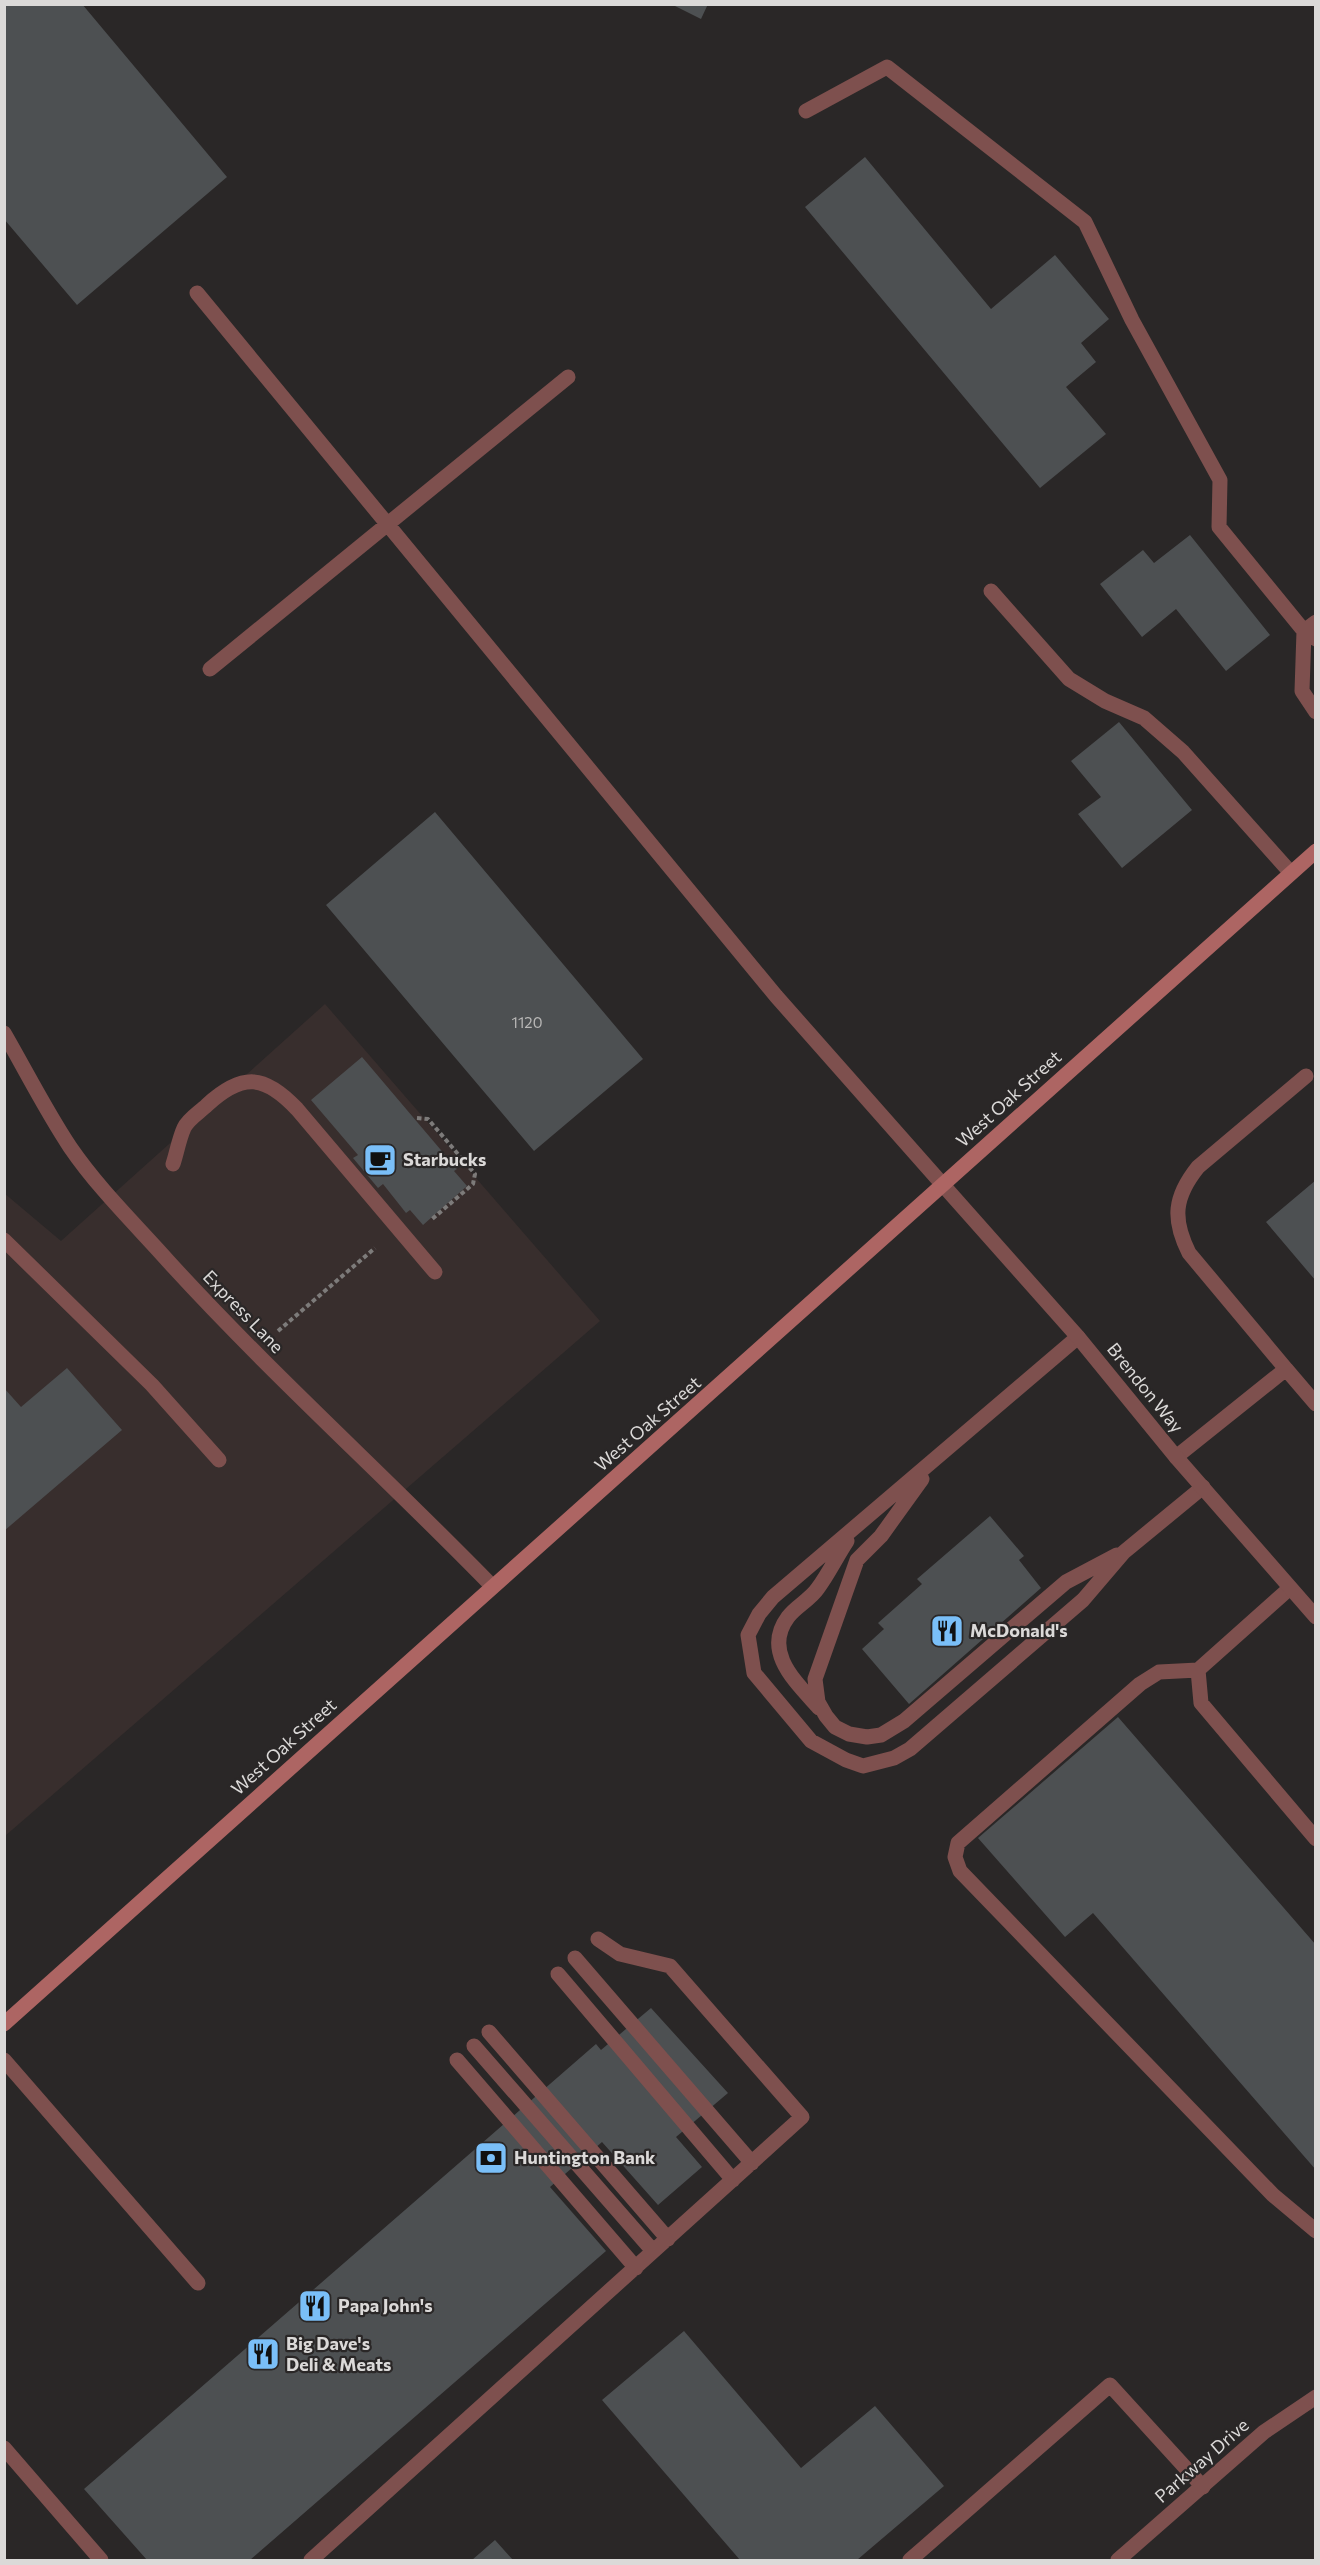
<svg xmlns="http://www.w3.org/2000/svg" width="1320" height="2565" font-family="Commissioner,sans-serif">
<rect width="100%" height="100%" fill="#2a2727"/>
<path fill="#382e2d" d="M325,1004L600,1321L5,1836L4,1193L61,1241Z"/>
<path fill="#4d5052" d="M4,4H82L227,177L77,305L4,219Z
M671,4H708L701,19Z
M865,157L991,309L1055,255L1109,319L1081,343L1096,362L1066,387L1106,434L1040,488L805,207Z
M1190,535L1270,635L1226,671L1176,609L1142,637L1100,584L1143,550L1154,563Z
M1119,722L1192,810L1122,868L1078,814L1101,797L1071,761Z
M435,812L643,1059L534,1151L326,905Z
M362,1057L457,1169L454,1171L467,1186L423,1225L410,1210L406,1213L383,1184L378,1188L353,1158L358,1155L311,1100Z
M1316,1180V1281L1266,1222Z
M67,1368L122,1430L4,1531V1388L21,1407Z
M990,1516L1024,1556L1019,1560L1041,1588L909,1704L862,1649L884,1629L878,1623L922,1584L917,1579Z
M1118,1717L1316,1945V2170L1093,1913L1065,1937L978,1838Z
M651,2008L728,2093L676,2137L702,2167L658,2205L602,2142L550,2187L606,2251L250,2560H147L84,2489L596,2044L601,2050Z
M684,2331L801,2468L875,2406L944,2486L857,2560H740L602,2400Z
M495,2540L513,2560H472Z"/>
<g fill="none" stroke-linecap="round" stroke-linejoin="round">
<path stroke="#7d7b7a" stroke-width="4" stroke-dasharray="4.5 3" stroke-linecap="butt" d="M417,1118L428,1119L475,1174L473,1184L431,1220
M278,1331L375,1248"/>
<path stroke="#7e504e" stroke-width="15" d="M806,111L887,67L1085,222L1132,320L1220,480L1219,527L1304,631L1316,622
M197,293L776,996L943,1185
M991,591L1069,679L1105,701L1144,718L1183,752L1291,873
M1316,639L1304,631L1302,691L1316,712
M210,669L568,377
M173,1164C177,1152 179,1139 184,1128C188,1119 200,1112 207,1105C243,1072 265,1075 297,1109L435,1272
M4,1240L152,1385L219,1460
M1078,1337L773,1597L759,1614L748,1635L754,1673L811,1741L846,1760L863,1766L894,1758L910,1749L1083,1600L1124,1552L1203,1487
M1286,1369L1189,1253C1172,1219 1174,1197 1198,1167L1306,1076
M1176,1457L1286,1369L1316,1404
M922,1479L881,1536L857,1560L815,1679L818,1702L826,1716L835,1727L849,1734L867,1737L881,1735L904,1721L1066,1582L1117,1555
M1290,1588L1198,1670L1201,1703L1316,1839
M1198,1670L1159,1672L1140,1684L958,1843L955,1857L960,1871L1273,2195L1316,2231
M819,1708C796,1682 762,1652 788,1617C796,1606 810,1600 818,1588C829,1573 837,1556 847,1541
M575,1958L752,2163
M558,1974L733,2180
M489,2032L668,2239
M474,2046L653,2251
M4,2060L198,2283
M457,2060L636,2268
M4,2448L101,2560
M311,2560L802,2117L670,1966L620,1954L598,1939
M910,2560L1110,2385L1203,2487"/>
<path stroke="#7e504e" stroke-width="15" d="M4,1033C26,1071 46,1111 70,1147C98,1188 135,1224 168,1261C271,1374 385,1476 492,1586
M943,1185L1078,1337L1176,1457L1316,1617
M1118,2560L1264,2432L1316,2397"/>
<path stroke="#ad6563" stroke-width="15" d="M4,2024L1316,851"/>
</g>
<defs>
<g id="cafe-square" transform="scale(1.725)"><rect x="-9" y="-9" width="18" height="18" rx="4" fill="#7abff8" stroke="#2a2727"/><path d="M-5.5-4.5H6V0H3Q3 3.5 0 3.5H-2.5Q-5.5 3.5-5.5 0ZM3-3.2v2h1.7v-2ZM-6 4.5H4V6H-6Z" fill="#111"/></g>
<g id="restaurant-square" transform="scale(1.725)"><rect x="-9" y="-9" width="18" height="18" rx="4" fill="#7abff8" stroke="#2a2727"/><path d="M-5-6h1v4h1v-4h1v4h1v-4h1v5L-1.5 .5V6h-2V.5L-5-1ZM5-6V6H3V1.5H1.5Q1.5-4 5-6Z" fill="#111"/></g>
<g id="bank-square" transform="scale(1.725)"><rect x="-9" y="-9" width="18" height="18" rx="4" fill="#7abff8" stroke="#2a2727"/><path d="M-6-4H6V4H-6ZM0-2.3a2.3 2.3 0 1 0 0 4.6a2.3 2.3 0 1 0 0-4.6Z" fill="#111"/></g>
</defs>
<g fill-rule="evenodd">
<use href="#cafe-square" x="380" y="1160"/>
<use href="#restaurant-square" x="947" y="1631"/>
<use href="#bank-square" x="491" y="2158"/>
<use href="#restaurant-square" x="315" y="2306"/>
<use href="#restaurant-square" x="263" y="2354"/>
</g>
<g text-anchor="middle" stroke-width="4.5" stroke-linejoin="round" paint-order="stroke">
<g font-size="15" fill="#b8b7b6">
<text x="527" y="1028">1120</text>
</g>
<g font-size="18" fill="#dbd9d8" stroke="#2a2727">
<text transform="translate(1009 1099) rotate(-42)" y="6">West Oak Street</text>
<text transform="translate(243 1312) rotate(46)" y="6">Express Lane</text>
<text transform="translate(1145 1388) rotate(51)" y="6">Brendon Way</text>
<text transform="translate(648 1424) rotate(-41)" y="6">West Oak Street</text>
<text transform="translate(284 1747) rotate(-42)" y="6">West Oak Street</text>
<text transform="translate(1202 2461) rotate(-41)" y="6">Parkway Drive</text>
</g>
<g font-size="18" font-weight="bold" fill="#dbd9d8" stroke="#2a2727" text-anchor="start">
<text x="403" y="1166">Starbucks</text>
<text x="970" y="1637">McDonald's</text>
<text x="514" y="2164">Huntington Bank</text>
<text x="338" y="2312">Papa John's</text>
<text x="286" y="2350">Big Dave's<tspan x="286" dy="21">Deli &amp; Meats</tspan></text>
</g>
</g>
<rect width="1320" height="2565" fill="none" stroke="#dbd9d8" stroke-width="12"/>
</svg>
